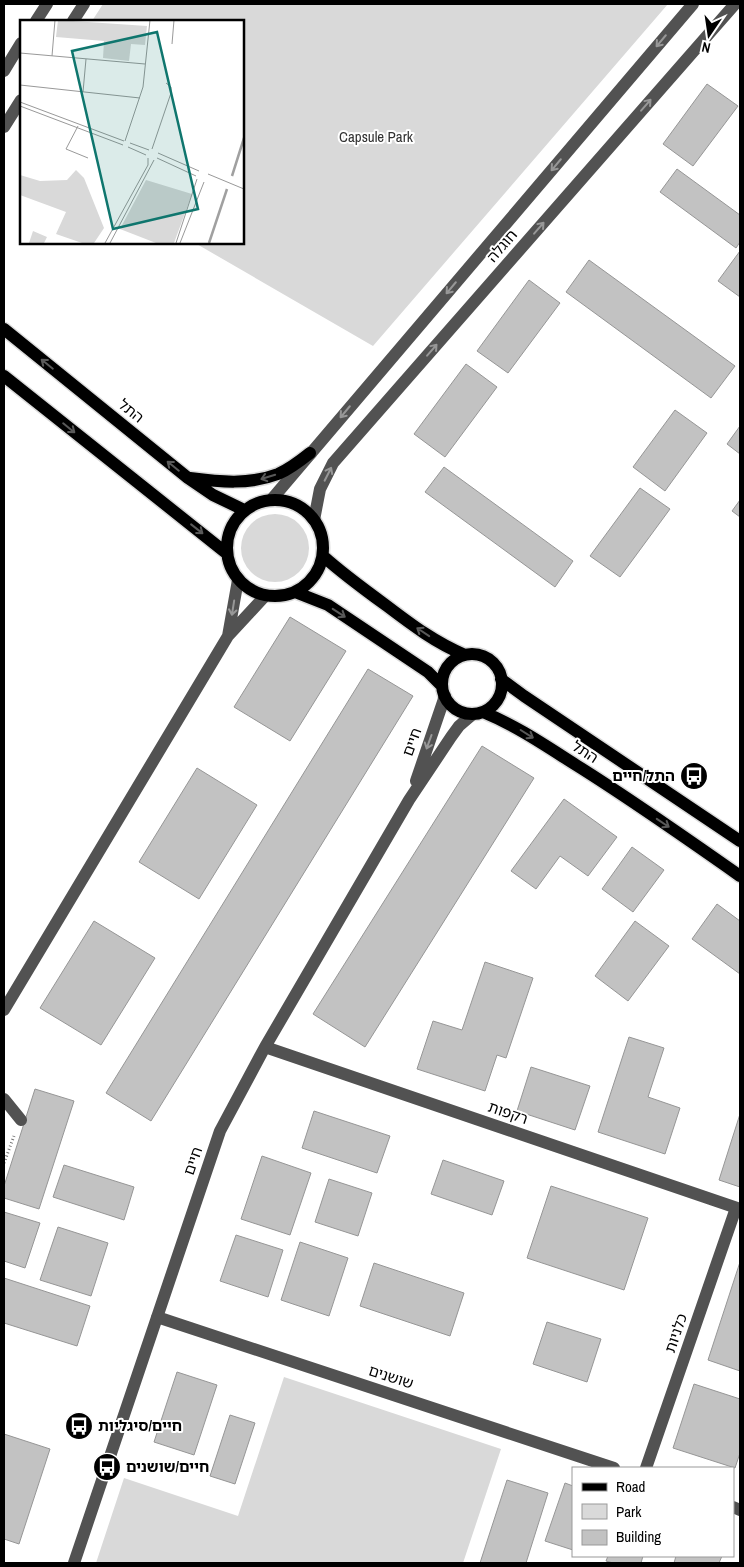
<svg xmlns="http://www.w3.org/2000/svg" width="744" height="1567" font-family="'Archivo Narrow','Noto Sans Hebrew',sans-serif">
<rect width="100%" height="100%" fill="#fff"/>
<path fill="#d9d9d9" d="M103,4H668L373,346L195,243L242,242V21H92Z
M241 548a34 34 0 1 1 68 0a34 34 0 1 1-68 0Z
M284,1377L501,1449L463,1563H96L124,1478L238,1516Z"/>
<path fill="#c2c2c2" stroke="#969696" d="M707,84L738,106L693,166L663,144Z
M677,169L740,215V242L736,248L660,192Z
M740,251V297L718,281Z
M589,260L735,366L711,398L566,292Z
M529,280L560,303L508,373L477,351Z
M466,364L497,387L445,457L414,434Z
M675,410L707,433L665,491L633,467Z
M740,426V454L727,444Z
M444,467L573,561L555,587L425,492Z
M640,488L670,509L620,577L590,556Z
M740,500V517L732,511Z
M290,617L346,651L290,741L234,707Z
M368,669L413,696L151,1121L106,1093Z
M482,746L534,778L365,1047L313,1014Z
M197,768L257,805L199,899L139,862Z
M564,799L617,837L588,876L560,856L536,889L511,871Z
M632,847L664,870L633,912L602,889Z
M717,904L740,921V974L692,939Z
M94,921L155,958L101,1045L40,1008Z
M635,921L669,946L628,1001L595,976Z
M485,962L533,978L506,1058L497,1055L485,1091L417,1069L433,1021L462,1030Z
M629,1037L664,1048L648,1097L680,1108L665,1154L598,1132Z
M531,1067L590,1086L575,1130L517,1111Z
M35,1089L74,1101L39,1209L4,1198V1186Z
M314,1111L390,1136L377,1173L302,1148Z
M740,1114V1187L719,1180Z
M262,1156L311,1173L290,1235L241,1219Z
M443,1160L504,1181L492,1215L431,1194Z
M64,1165L134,1187L124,1220L53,1197Z
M329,1179L372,1193L358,1236L315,1222Z
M551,1186L648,1218L624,1290L527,1258Z
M4,1212L40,1223L25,1268L4,1261Z
M58,1227L108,1243L91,1296L40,1280Z
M236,1235L283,1250L268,1297L220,1281Z
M300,1242L348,1258L329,1316L281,1300Z
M740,1262V1371L708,1360Z
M374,1263L464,1293L450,1336L360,1306Z
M4,1278L90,1306L77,1346L4,1323Z
M547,1322L601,1339L587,1382L533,1364Z
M177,1372L217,1385L194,1455L154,1442Z
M694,1384L740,1399V1453L735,1468L673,1448Z
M230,1415L255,1423L235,1484L210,1476Z
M4,1434L50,1449L19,1544L4,1539Z
M507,1480L548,1493L526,1563H480Z
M565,1483L573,1486V1550L545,1541Z
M608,1556H643L641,1563H613L606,1561Z
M676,1556H722L719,1563H674Z"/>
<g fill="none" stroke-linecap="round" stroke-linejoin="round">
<g stroke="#dbdbdb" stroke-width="15">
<path id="major" d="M4,329L188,478L213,495L244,510
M4,376L225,552
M190,478C220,482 249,485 278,474C290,469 300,461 310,453
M227 548a48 48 0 1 1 96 0a48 48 0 1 1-96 0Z
M323,556C343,574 365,590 387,606C412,625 436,643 465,655
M295,592L328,605L428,672L442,686
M442 684a30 30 0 1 1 60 0a30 30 0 1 1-60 0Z
M501,679L524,696L740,841
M483,712C517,726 546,746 576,765C632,800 686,838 740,876"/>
</g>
<path stroke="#747474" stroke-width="3" stroke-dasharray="1 2.5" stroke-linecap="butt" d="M4,1163L14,1136"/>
<path stroke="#525252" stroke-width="12" d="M36,21L47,4
M73,21L84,4
M4,71L21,43
M4,127L21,100
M272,499L693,4
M314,520L320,489L333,463L735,4
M228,636L238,580
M416,781L445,696
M4,1010L228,636L265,596
M265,1047L740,1209
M4,1099L21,1120
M157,1317L614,1468
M646,1468L736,1208
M733,1507L740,1510
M74,1563L220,1131L265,1047L409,800L451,737L459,726L473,714"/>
<use href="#major" stroke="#000" stroke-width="12"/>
</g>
<defs><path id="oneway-shaft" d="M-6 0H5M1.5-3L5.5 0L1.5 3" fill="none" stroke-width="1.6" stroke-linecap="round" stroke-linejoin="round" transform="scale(1.25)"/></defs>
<g stroke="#979797">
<use href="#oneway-shaft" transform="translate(661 41) rotate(130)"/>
<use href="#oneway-shaft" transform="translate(646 105) rotate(-49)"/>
<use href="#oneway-shaft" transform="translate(556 165) rotate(130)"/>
<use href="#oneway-shaft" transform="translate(539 228) rotate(-49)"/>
<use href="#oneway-shaft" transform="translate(451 288) rotate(130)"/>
<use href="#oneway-shaft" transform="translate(432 350) rotate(-49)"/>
<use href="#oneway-shaft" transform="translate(345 412) rotate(130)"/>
<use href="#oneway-shaft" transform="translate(328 474) rotate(-63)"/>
<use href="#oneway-shaft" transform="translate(233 608) rotate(99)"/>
<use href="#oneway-shaft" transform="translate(429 742) rotate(110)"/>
</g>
<g stroke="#595959">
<use href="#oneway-shaft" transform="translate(47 364) rotate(-141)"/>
<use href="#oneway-shaft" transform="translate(69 428) rotate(39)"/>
<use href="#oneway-shaft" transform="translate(173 466) rotate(-141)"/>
<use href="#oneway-shaft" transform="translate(268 477) rotate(163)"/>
<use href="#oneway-shaft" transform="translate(197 529) rotate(38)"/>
<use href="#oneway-shaft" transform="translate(339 613) rotate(33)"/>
<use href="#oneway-shaft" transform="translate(423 632) rotate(-146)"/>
<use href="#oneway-shaft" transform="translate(527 734) rotate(32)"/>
<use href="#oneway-shaft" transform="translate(663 823) rotate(34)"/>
</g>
<defs>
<g id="bus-disc" transform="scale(1.4375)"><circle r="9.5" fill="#000" stroke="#fff"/><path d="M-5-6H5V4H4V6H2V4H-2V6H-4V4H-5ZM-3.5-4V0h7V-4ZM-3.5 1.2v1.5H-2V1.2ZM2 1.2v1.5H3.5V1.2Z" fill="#fff"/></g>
</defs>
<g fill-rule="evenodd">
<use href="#bus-disc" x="694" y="776"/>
<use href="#bus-disc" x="79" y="1426"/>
<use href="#bus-disc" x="107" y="1467"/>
</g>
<g text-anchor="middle" stroke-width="4" stroke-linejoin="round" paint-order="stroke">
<g font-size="15" fill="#303030" stroke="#fff">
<text x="376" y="142">Capsule Park</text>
</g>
<g font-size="15" fill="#000" stroke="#fff">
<text transform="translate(502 246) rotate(-49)" y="5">חוגלה</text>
<text transform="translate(131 411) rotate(39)" y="5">התל</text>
<text transform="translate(412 742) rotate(-70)" y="5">חיים</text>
<text transform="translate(585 752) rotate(33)" y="5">התל</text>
<text transform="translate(508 1113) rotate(19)" y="5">רקפות</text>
<text transform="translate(193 1161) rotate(-71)" y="5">חיים</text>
<text transform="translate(676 1333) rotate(-71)" y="5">כלניות</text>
<text transform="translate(391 1377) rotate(18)" y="5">שושנים</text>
</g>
<g font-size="15" font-weight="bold" fill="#000" stroke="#fff" text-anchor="start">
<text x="675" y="781" text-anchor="end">התל/חיים</text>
<text x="98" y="1431">חיים/סיגליות</text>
<text x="126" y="1472">חיים/שושנים</text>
</g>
</g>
<g transform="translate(20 20)">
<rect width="224" height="224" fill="#fff"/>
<path d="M38,0L127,6L125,25L111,24L109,41L83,38L84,21L36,17ZM56,150L64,158L84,208L74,223H62L36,214L46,192L0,175V155L20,161L47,160ZM126,160L172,174L154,223H136L100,209ZM13,211L27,217L24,223H9Z" fill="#d9d9d9"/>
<path fill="none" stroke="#a0a0a0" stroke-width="2.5" d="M212,156L224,118M189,223L207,169"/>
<path fill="none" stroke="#999" stroke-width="1" d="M152,24L154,0M0,33L125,44M32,36L35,0M0,65L120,78M63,72L66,39M0,82L104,121M0,86L103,125M58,106L46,129L68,138M105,121L123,67L130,0M110,123L129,130M108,127L126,135M132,129L151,73V67L146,63M138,133L179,151M137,138L176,156M188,154L224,169M85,223L128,145V138M90,223L134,140M156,223L177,159M160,223L184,162"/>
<path fill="#0f766e" fill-opacity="0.15" stroke="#0f766e" stroke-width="2.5" d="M137,12L178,189L93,209L52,31Z"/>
<rect width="224" height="224" fill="none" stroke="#000" stroke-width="2.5"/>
</g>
<rect width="744" height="1567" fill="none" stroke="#000000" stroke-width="10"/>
<rect x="572" y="1467" width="162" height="90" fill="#ffffff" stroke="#999999"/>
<rect x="582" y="1483" width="25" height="8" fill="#000000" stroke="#999999"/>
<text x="616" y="1492" font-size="15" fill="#000000">Road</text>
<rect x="582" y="1504" width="25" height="15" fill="#d9d9d9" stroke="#999999"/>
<text x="616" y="1517" font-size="15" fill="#000000">Park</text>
<rect x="582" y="1530" width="25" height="15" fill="#c2c2c2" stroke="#999999"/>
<text x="616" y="1542" font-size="15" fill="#000000">Building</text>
<g transform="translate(709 35) rotate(193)" stroke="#ffffff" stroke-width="4" paint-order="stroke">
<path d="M0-4L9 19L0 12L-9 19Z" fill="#000000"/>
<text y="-8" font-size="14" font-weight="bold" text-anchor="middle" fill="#000000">N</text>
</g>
</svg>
